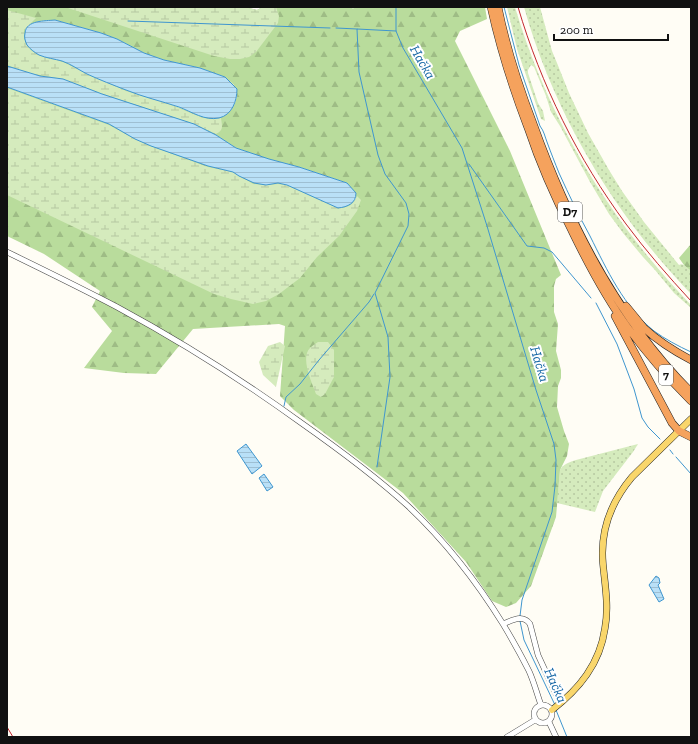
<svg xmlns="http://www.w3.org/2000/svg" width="698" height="744" font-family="'Zilla Slab',serif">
<defs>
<pattern id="grass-dots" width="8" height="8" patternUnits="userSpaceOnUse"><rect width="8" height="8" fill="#d5ebbd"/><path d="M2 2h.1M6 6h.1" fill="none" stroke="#b6c8a1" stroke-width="1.8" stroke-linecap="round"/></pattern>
<pattern id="forest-firs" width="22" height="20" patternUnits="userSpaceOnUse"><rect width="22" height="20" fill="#b9dc9c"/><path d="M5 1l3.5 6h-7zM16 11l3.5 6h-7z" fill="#9ebc85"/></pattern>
<pattern id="wetland-marsh" width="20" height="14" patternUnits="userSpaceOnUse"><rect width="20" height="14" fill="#d5ebbd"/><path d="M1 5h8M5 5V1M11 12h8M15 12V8" fill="none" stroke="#b6c8a1"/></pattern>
<pattern id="water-rules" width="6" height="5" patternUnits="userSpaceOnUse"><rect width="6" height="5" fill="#b9e0f7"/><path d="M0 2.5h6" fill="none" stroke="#9ebfd3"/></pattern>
</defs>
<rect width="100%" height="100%" fill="#fffdf5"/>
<path fill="url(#grass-dots)" d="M507,7H515C548,119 610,221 691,305V308L674,293L655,270L643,257L623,233L609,214L590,182L560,126L551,112L546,96L534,67L531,65L528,70V73L538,103L543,111L545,121L541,119L517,49Z
M524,7H540L552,51L557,63L569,93L588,133L609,170L622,191L644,222L679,265C683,262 687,268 691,271V294C614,214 554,114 524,7Z
M638,444L633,452L603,491L595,512L557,503L560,470C563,464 570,462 576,460Z"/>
<path fill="url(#forest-firs)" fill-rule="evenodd" d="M7,7H246L257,10L262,7H352L353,9L354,7H485L487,19L460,31L455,41L510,151L561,275L556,279L554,286V312L558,324L556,351L561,370V378L558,386L557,407L564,431L569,444L567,456L560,470L556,517L531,586L516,603L506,607L492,601L466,562L403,493L294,410L280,396L285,326L279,324L193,329L156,374L124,373L84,368L112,331L92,307L100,291L44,254L7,236V87L109,124L135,139L208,166L233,172L239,176L266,185L278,183L287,185L338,208C346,207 351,205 356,198L349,185L347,183L299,167L257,156L236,148L216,135L102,94L63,79L40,76L7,66ZM55,20L101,33L117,39L144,53L164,60L200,68L225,77L234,85L237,96L235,103L231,110L201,116L191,112L161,101L126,90L88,74L63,61L39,55L25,30L29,25L39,21Z
M691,244V271L684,265L679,258Z"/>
<path fill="url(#wetland-marsh)" d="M65,7H244L257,10L263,7H276L279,16L278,23L256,52L249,57L240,59H230L214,56Z
M7,10L36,18L24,30V37L26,44L32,51L39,55L63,62L126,91L161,101L201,117L209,119L221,118C222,126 224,130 216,134L194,124L103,94L63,79L28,73L7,65Z
M7,88L109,125L135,139L151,146L208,167L233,172L253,184L266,185L278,184L287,185L338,208C347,208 354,205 357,196L361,200L357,211L339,236L317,257L300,278L279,294L266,301L253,304L231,299L214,294L7,195Z
M280,342L285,346L276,387L263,375L259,362L268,346Z
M318,342H328L334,350V377L325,394L321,397L316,394C312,383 300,358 310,348C312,346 315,344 318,342Z"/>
<path fill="url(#water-rules)" stroke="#3f96cf" d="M55,20L101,33L117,39L144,53L164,60L200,68L225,77L237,89C237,101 232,115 219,118C205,121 192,112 179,107C161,101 143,97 126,90C113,85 100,80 87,74C79,70 71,64 62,61C55,59 46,58 39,55C34,52 30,49 27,45C25,41 24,37 25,33C26,20 45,21 55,20Z
M7,66L40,76L63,79L102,94L194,124L216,135L236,148L269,159L299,167L347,183L356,193C356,203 348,207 338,208L287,185L278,183L266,185L254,183L239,176L233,172L208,166L151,146L135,139L109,124L7,87Z
M246,444L262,466L252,474L237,451Z
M264,474L273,487L267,491L259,478Z
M656,576L659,578L660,583L658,585L664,599L659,602L649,585Z"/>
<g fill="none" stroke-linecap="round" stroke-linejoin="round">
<path stroke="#3f96cf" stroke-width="1" d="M396,7V31L403,48L462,148L487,226L536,390L554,444L556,460L555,486L552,512L522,600L520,616
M504,7L519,65L540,126C544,131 545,137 547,142C551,153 555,163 559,173C569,195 579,216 590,236C607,270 624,307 654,331C665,339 678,346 691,352
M128,21L330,28
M336,28L357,29
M469,164L527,246L544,248L552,252L591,298
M596,303L617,344L634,389L642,418L648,427L660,439
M284,406L286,397L300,384L319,360L369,302L374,294
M670,450L673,454
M676,457L691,474
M377,467L390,377L388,337L375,293L408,226L409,214L406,203L385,174L378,155L359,72L357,29L396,31
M520,621L524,640L555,705
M556,710L567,737"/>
<g stroke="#444" stroke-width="6">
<path id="minor" d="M7,252C44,270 81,288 117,307C180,341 242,380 300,422C337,448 374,475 408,506C444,540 477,582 503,624C512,639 521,655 529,671C534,682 537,694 541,705
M503,624C513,620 523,614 530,624L538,655L556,694
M534 714a9 9 0 1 1 18 0a9 9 0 1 1-18 0Z
M549,722L556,737
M507,737L535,720"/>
</g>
<g stroke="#222" stroke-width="7">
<path id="major" d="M552,710C579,689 600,664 605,628C609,607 605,585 603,564C600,532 611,502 632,477L691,419"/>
</g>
<g stroke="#222" stroke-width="8">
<path id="highway" d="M491,7C500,48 513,89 528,128C540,164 555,198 572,231C588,264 606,298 628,328C647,354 668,378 691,401
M498,7C506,47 519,87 534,126C569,223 617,318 691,392
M626,306C632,313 638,321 644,328C658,341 674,351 691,360
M615,316L672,423L679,431L691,437"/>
</g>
<use href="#minor" stroke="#fff" stroke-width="5"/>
<use href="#major" stroke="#f9d66b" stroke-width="6"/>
<use href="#highway" stroke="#f5a25d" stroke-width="7"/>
<path stroke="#c4262e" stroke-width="1" d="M518,7C541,85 578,159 626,224C646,251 668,276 691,301
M7,727L13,737"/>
</g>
<g text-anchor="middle" stroke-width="4" stroke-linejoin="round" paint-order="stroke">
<g fill="#fff" stroke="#585858" stroke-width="1">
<rect x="558" y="202" width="24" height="20" rx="3"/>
<rect x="659" y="365" width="14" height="20" rx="3"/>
</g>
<g font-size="12" font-weight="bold" fill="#111">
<text x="570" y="216">D7</text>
<text x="666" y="379">7</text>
</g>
<g font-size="14" font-style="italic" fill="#1768a6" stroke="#fff">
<text transform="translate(423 62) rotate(60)" y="5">Hačka</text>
<text transform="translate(540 364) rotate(73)" y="5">Hačka</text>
<text transform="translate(556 685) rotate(66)" y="5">Hačka</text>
</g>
</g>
<rect width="698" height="744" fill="none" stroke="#111111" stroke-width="16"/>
<path d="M554 34v6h114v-6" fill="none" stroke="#111111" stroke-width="2"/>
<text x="560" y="34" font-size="12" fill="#111111" stroke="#ffffff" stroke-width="3" paint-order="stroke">200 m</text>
</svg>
